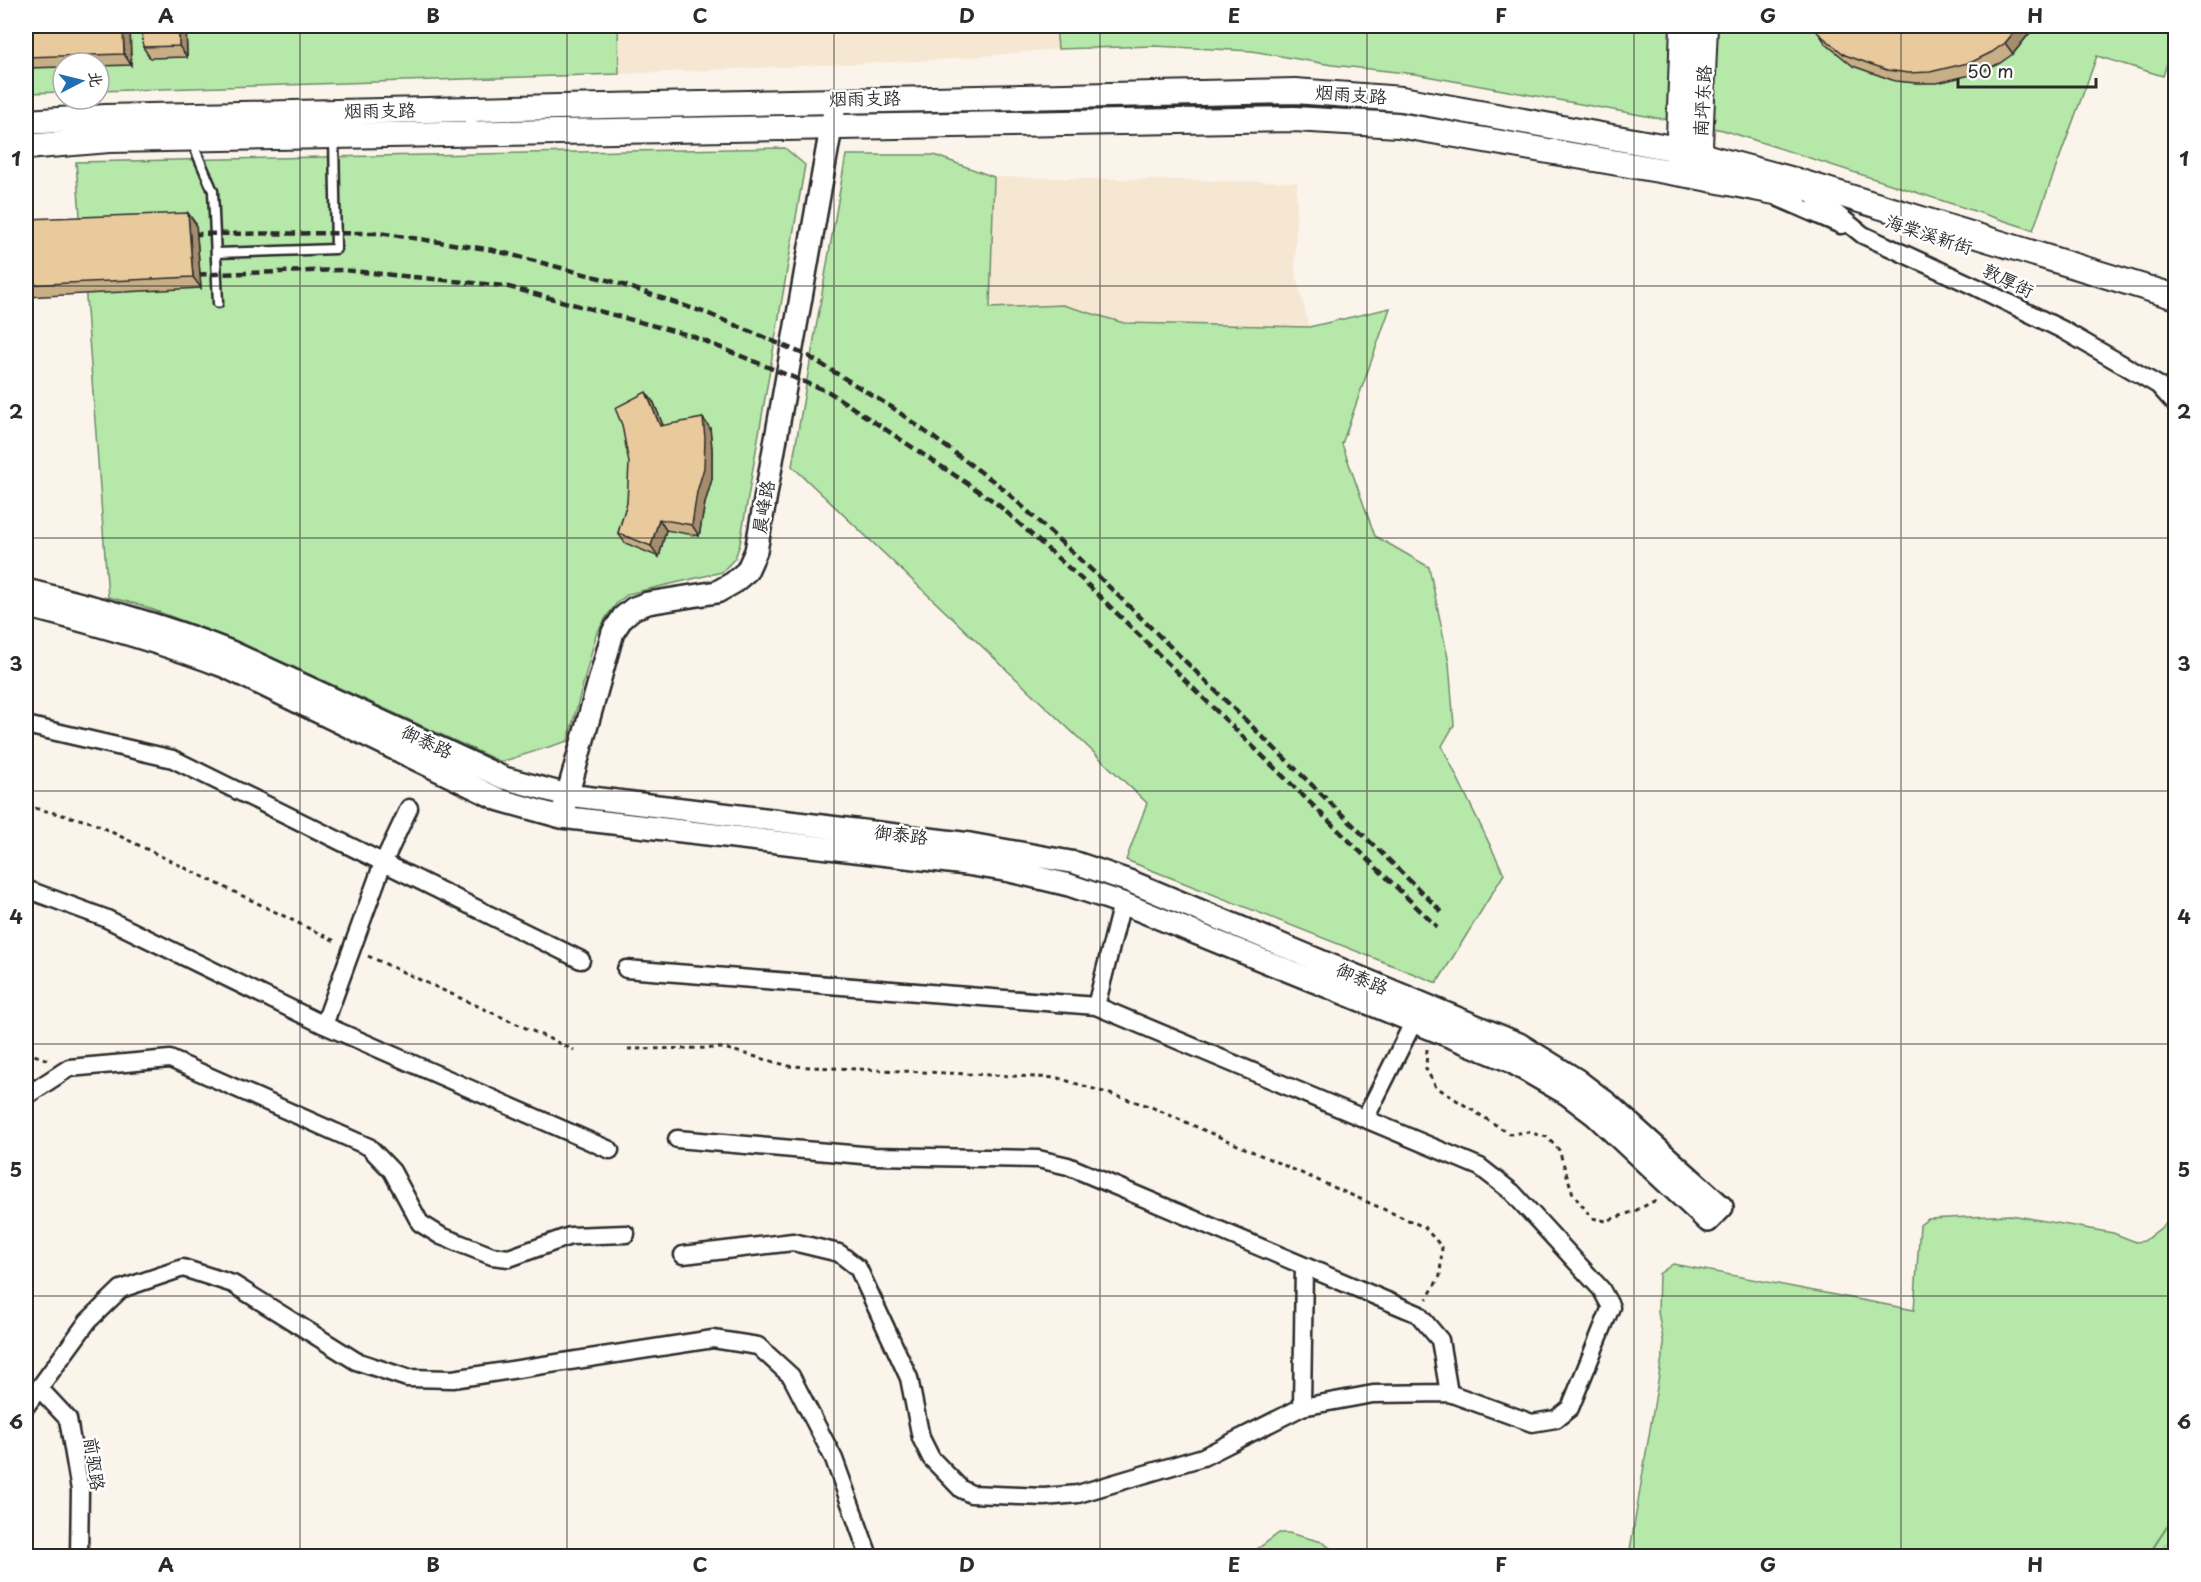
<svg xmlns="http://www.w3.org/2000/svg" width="2201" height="1582" font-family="'Playpen Sans','LXGW WenKai TC',sans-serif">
<defs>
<pattern id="forest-crowns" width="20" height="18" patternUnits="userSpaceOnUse" patternTransform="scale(1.5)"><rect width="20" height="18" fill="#b5e8a9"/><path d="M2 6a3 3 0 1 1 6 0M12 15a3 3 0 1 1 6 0" fill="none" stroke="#9cc792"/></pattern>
</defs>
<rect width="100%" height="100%" fill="#fbf4eb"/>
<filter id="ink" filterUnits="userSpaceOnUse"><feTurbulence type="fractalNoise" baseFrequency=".0167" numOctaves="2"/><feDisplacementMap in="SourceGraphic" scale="12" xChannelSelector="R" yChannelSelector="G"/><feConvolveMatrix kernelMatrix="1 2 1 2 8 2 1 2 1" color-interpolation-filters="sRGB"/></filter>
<g filter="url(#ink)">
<path fill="#f6e7d3" d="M618,26H1056L1058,49L939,60L619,74Z
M994,177L1297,182L1295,270L1309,327L1124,323L1063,305L990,308Z"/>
<path fill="#b5e8a9" stroke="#708a6a" stroke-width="1.5" d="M26,26H618L619,74L99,91V63H63V92L26,93Z
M1056,26H2175L2176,35L2163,76L2097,56L2033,230L1723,130L1415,74L1332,65L1252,51L1154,46L1058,49Z
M785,148L805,165L740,544L735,558L722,572L628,594L617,603L607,616L596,635L568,741L501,762L237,641L140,605L108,597L76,162Z
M846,155H934L994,177L990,308L1063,305L1124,323L1309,327L1390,308L1342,444L1375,536L1429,567L1449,663L1454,725L1442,746L1504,874L1437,983L1126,860L1147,803L792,466Z
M2011,1215L2113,1233L2136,1242L2144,1241L2171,1220L2175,1222V1515L2152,1549L2150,1556H1629L1664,1345L1658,1312L1659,1274L1673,1264L1914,1310L1920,1225L1928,1219Z
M1279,1533H1289L1322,1542L1341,1556H1248Z"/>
<path fill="url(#forest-crowns)" stroke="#708a6a" stroke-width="1.5" d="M2175,1515V1556H2150L2152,1550Z"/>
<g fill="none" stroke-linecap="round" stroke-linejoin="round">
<g stroke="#2b2b2b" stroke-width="13">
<path id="service" d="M192,142L213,191L218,303
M216,253L336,249L334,139"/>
</g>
<g stroke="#2b2b2b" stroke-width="21">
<path id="minor" d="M1803,187L1863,235L1976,287L2063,330L2158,385L2176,405
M1779,198L1841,225
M26,725L173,759L581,960
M26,889L105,918L324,1025L610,1150
M626,969L1096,1006L1480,1167L1512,1192L1601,1289L1611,1307L1570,1408L1556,1419L1532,1423L1449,1393L1373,1394L1302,1407L1203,1457L1078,1494L1044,1497L971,1494L961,1489L931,1458L921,1438L909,1378L858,1268L839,1253L793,1242L683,1255
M1096,1006L1122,903
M324,1025L383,863L409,808
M26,1096L69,1068L170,1059L369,1147L392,1171L420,1223L441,1236L492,1256L509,1258L570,1236L626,1234
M1365,1119L1419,1011
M677,1139L874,1156L1038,1159L1068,1166L1418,1314L1440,1340L1449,1393
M39,1388L68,1419L80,1490L79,1556
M26,1406L88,1321L121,1289L183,1268L233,1284L356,1361L407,1378L453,1379L713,1339L758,1346L791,1376L834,1459L869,1556
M1302,1407L1304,1266"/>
</g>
<g stroke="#2b2b2b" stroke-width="26">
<path id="tertiary" d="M26,590C95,607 164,625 231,652L504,778L567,795L970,844L1076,863L1129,881L1519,1044L1577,1080L1607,1103L1722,1207L1708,1221L1596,1116L1567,1094L1508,1060L1122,903L1069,885L1010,871L966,864L561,817L500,800L226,667C161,642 93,623 26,606
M564,807L613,632L623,617L634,608L648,603L717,592L733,583L747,571L756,551L836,100"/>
</g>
<g stroke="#2b2b2b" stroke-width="28">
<path id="secondary" d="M26,122L106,117L1295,91L1402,99L1678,149L1794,180L2176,297
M26,147L109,140L1294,119L1398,125L1699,177L1795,196
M1678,164L1683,26
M1699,170L1705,26"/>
</g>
<path stroke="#2b2b2b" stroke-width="3" stroke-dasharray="4.5 4.5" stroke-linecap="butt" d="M26,806L91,822L337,942
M368,956L574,1050
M628,1049L724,1048L789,1066L1058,1078L1149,1106L1424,1227L1442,1247L1440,1276L1427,1299
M1427,1049L1426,1069L1436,1087L1510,1134L1528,1132L1547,1137L1559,1150L1573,1194L1592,1218L1606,1221L1635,1211L1656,1200
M26,1052L48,1060"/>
<use href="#service" stroke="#fff" stroke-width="8"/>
<use href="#minor" stroke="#fff" stroke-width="16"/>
<use href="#tertiary" stroke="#fff" stroke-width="21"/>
<use href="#secondary" stroke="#fff" stroke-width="24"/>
<path stroke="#2b2b2b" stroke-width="4.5" stroke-dasharray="9 4.5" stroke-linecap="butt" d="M179,234L379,233L493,250L611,281L709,314L808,356L893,408L1000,486L1097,575L1444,914
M184,275L342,270L505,286L692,336L829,392L995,502L1089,586L1437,927"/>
</g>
<path fill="#c8ae86" stroke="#2b2b2b" stroke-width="1.5" d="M26,26H130L131,65L99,66V63H63V67L26,68Z
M142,26H186L187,57L150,58L143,47Z
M381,26H541L383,29Z
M1814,26H2034L2032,30L2013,54L2000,63L1979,73L1937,83H1916L1895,81L1853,66L1826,44Z
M26,219L196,224L201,288L26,297Z
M654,403L663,426L710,428L712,449V479L705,503L699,536L666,530L659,557L625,543L618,533L627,503Z"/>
<path fill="#a38d6d" stroke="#2b2b2b" stroke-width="1.5" d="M123,26H130L131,65L124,54Z
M179,26H186L187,57L179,46Z
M2019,26H2034L2032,30L2013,54L2005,43Z
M188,213L196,224L201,288L193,277Z
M646,392L654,403L668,437L660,426Z
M703,418L710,428L712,449V479L705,503L699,536L692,525Z
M659,519L666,530L659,557L651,546Z"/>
<path fill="#e9ca9c" stroke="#2b2b2b" stroke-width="1.5" d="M26,26H123L124,54L26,57Z
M142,26H179V46L143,47Z
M1814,26H2019L2005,43L1992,52L1972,62L1930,72L1908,73L1887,70L1845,55L1818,33Z
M188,213L193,277L26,285V219Z
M646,392L660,426L703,418L705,438L704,468L697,492L692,525L659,519L651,546L618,533L627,503L629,463L622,425L615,408Z"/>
</g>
<path fill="none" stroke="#2b2b2b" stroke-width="1.5" stroke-opacity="0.55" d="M300,26V1556M567,26V1556M834,26V1556M1100,26V1556M1367,26V1556M1634,26V1556M1901,26V1556M26,286H2176M26,538H2176M26,791H2176M26,1044H2176M26,1296H2176"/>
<g text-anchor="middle" stroke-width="5" stroke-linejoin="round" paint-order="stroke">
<g font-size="18" fill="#2b2b2b" stroke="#fff">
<text transform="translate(1351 95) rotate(4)" y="6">烟雨支路</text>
<text transform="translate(865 99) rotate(-1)" y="6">烟雨支路</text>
<text transform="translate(1703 101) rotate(-87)" y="6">南坪东路</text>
<text transform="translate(380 111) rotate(-1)" y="6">烟雨支路</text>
<text transform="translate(1929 235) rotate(18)" y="6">海棠溪新街</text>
<text transform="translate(2008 281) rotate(26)" y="6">敦厚街</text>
<text transform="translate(764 507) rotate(-80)" y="6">晨峰路</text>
<text transform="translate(427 742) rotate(25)" y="6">御泰路</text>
<text transform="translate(901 835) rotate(7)" y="6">御泰路</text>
<text transform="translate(1362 979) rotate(23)" y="6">御泰路</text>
<text transform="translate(94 1464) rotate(82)" y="6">前驱路</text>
</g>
</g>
<rect width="2201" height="1582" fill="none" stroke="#fff" stroke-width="66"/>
<g transform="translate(81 81) rotate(83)"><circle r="28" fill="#ffffff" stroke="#aaaaaa" stroke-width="1.5"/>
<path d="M0-4.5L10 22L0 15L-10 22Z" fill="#1f6fb2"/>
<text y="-9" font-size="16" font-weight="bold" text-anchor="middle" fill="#2b2b2b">北</text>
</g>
<path d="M1958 78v9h138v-9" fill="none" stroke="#2b2b2b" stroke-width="3"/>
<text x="1967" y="78" font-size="18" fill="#2b2b2b" stroke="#ffffff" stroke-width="4.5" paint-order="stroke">50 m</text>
<rect x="33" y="33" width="2135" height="1516" fill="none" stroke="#2b2b2b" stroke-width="2"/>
<g font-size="20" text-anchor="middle" font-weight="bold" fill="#2b2b2b">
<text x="166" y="23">A</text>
<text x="433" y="23">B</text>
<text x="700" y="23">C</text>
<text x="967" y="23">D</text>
<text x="1234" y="23">E</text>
<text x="1501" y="23">F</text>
<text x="1768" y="23">G</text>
<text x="2035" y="23">H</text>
<text x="16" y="166">1</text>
<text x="2184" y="166">1</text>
<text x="16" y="419">2</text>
<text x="2184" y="419">2</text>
<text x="16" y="671">3</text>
<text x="2184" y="671">3</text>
<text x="16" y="924">4</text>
<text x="2184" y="924">4</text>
<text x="16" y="1177">5</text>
<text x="2184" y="1177">5</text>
<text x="16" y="1429">6</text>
<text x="2184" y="1429">6</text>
<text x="166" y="1572">A</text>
<text x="433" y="1572">B</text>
<text x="700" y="1572">C</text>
<text x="967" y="1572">D</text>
<text x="1234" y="1572">E</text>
<text x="1501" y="1572">F</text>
<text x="1768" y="1572">G</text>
<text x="2035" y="1572">H</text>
</g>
</svg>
